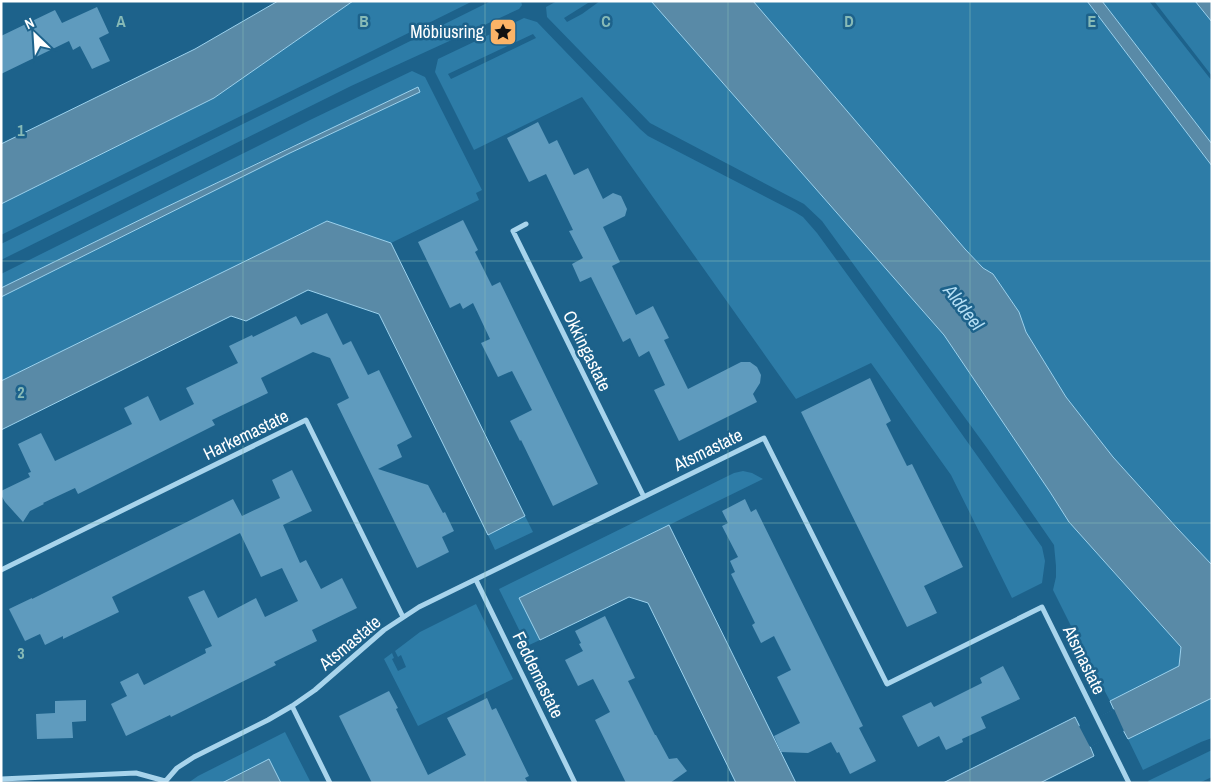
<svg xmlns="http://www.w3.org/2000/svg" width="1213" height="784" font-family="'Archivo Narrow',sans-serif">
<rect width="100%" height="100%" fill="#1d628b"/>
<path fill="#2d7ca7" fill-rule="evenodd" d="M353,1H473L1,235V204L214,98Z
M491,1H521L522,5L519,9L351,86L1,260V244Z
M557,1H599L588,3L564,18L567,22L582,14L600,1H651L944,335L1050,492L1069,522L1181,647L1179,666L1110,701L1101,684H1100L1053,590L1056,577V566L1054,545L987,448L822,221L804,204L650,123L547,17L546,7Z
M753,1H1087L1212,166V565L1177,528L1113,457L1066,397L1026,332L1019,312L993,274L983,268L965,249Z
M1102,1H1149L1212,81V144Z
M1154,1H1195L1212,22V76Z
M524,18L537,22L640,129L648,136L795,212L803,217L817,233L900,347L1042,547L1045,561L1042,583L1012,598L951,475L871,363L796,399L582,97L474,150L435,72L438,59ZM533,34L536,38L451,79L448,74Z
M412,71L425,77L482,190L476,193L479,200L391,243L327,221L1,381V297L290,153L420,92L288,148L1,288V274L310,120Z
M743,471L752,473L763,479L520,598L540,640L527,646L499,589L734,473Z
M525,516L533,532L495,550L488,535Z
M476,604L513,679L418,726L384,659L392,653L394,658L392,659L398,671L406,667L401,655L398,657L395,651L420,632Z
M1212,698V738L1201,742L1143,770L1128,739Z
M285,732L311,783H281L269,759L222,783H188L198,776Z
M1212,750V777L1199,783H1149L1148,781Z"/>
<path fill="#598aa7" stroke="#9cd2ee" d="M278,1H353L214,98L1,204V144L195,49Z
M651,1H753L965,249L983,268L993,274L1019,312L1026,332L1066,397L1113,457L1177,528L1212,565V698L1128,739L1123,730L1090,746L1094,756L1040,783H943L1075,717L1080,727L1114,710L1110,701L1179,666L1181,647L1069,522L1050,492L944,335Z
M1087,1H1102L1212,144V166Z
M1195,1H1212V22Z
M418,87L420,92L290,153L1,297V288L160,210Z
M327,221L391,243L525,516L488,535L379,314L308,290L246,321L231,316L1,430V381Z
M669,525L796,783H736L648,603L629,597L540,640L519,598Z
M269,759L281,783H222Z"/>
<path fill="#1d628b" d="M1114,709L1124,731L1090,747L1079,726Z"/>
<path fill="#5f9bbe" d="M97,7L109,33L99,38L110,61L92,69L80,46L73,50L69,41L1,74V36L55,10L62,23Z
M538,122L549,144L557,140L574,175L588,168L603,199L613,193L621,196L627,209L625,216L603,227L620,262L612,266L636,315L653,306L669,338L664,340L688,389L741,362H750L757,367L761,375L760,383L753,394L757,402L679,441L654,390L665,385L649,351L639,357L630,338L623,342L591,277L580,282L572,264L583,258L569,231L573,230L546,174L529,182L507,138Z
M463,220L478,250L475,252L492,286L500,282L598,484L553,506L521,440L520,441L510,421L532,410L512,371L498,377L481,343L490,339L473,303L463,309L460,303L450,308L418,242Z
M327,313L343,345L351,341L368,375L379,370L412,437L397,445L402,457L378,469L428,485L443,513L445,512L454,531L442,537L449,552L417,568L337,404L349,398L330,358L313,352L261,378L268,393L212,420L215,425L78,494L75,488L43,503L44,504L30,511L23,522L5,502L1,495V491L30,477L28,473L31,472L18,444L41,433L55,461L132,424L124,408L148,396L160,421L194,404L186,388L238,363L229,346L252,335L253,337L296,316L301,325Z
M870,378L891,421L886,424L907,466L912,464L963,567L924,586L937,613L907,627L801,412Z
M292,470L312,511L283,525L300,563L306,560L321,589L342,578L357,608L312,630L317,641L274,662L276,665L171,717L170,715L126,736L111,704L127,696L120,682L138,673L144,685L206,653L205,649L212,646L188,597L204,590L218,618L256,598L265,617L298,601L282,568L261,577L240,533L112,597L119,612L63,639V636L45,645L40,634L25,641L9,609L32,598V599L233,499L242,516L280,498L272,480Z
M745,499L751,512L756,509L863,726L859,728L876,761L850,774L839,752L837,753L831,742L808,753L781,752L774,736L800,723L777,677L791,670L774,636L761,643L752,625L755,623L731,574L735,572L730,561L738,557L722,526L728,523L722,511Z
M605,616L635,678L628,681L655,735H656L669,759L677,758L687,771L670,783H626L595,720L610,712L593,679L578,686L565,660L583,651L579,644L581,643L575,631Z
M1003,666L1020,699L981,717L986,728L962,739L963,742L946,750L939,736L918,747L902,716L931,702L934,707L982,683L980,678Z
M389,691L398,708L396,709L428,775L466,755L447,718L487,698L492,710L496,708L529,776L525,778L528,783H372L339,716Z
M86,700V721L72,722L73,738L37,739L36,714L55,713V701Z"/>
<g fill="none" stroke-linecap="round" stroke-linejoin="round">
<path stroke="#a8d4ec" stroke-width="5" d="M526,224L513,231L644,497
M1,570L306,420L403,617
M476,580L575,783
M292,706L330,783
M1,779L136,773L165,781
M164,783L177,768L194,757L268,720L292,706L315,690L384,630L419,607L764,438L887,684L1042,607L1129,783"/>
</g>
<path fill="none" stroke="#87bab6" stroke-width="1" stroke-opacity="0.55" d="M243,1V783M485,1V783M728,1V783M970,1V783M1,261H1212M1,523H1212"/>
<defs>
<g id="sight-square" transform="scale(1.4375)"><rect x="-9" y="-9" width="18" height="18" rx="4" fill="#fcb467" stroke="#1d628b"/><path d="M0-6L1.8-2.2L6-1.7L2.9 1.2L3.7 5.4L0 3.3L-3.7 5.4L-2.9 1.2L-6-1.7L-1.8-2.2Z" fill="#111"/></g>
</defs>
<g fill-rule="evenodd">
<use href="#sight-square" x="503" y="32"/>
</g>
<g text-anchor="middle" stroke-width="5" stroke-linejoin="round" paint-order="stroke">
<g font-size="18" fill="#fff" stroke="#1d628b" text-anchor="end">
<text x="484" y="38">Möbiusring</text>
</g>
<g font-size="18" fill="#fff" stroke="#1d628b">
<text transform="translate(587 351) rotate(64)" y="6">Okkingastate</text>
<text transform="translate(246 435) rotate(-26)" y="6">Harkemastate</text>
<text transform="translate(708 450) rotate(-26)" y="6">Atsmastate</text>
<text transform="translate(350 643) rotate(-40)" y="6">Atsmastate</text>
<text transform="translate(1084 660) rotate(64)" y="6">Atsmastate</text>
<text transform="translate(538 675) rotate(64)" y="6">Feddemastate</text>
</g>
<g font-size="19" font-style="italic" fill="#b4def4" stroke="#1d628b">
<text transform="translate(964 307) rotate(52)" y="7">Alddeel</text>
</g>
</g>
<g font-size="16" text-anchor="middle" font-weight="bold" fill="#87bab6" stroke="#1d628b" stroke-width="5" stroke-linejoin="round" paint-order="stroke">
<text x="121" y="27">A</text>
<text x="364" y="27">B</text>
<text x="606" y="27">C</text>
<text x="849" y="27">D</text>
<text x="1092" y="27">E</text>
<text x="21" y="136">1</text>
<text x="21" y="398">2</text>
<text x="21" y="659">3</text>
</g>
<rect width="1213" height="784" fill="none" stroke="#ffffff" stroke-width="5"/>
<g transform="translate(35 35) rotate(335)" stroke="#1d628b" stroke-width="4" paint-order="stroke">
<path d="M0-4L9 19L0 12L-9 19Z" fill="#ffffff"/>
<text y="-8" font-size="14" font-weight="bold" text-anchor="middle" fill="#ffffff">N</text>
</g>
</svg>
